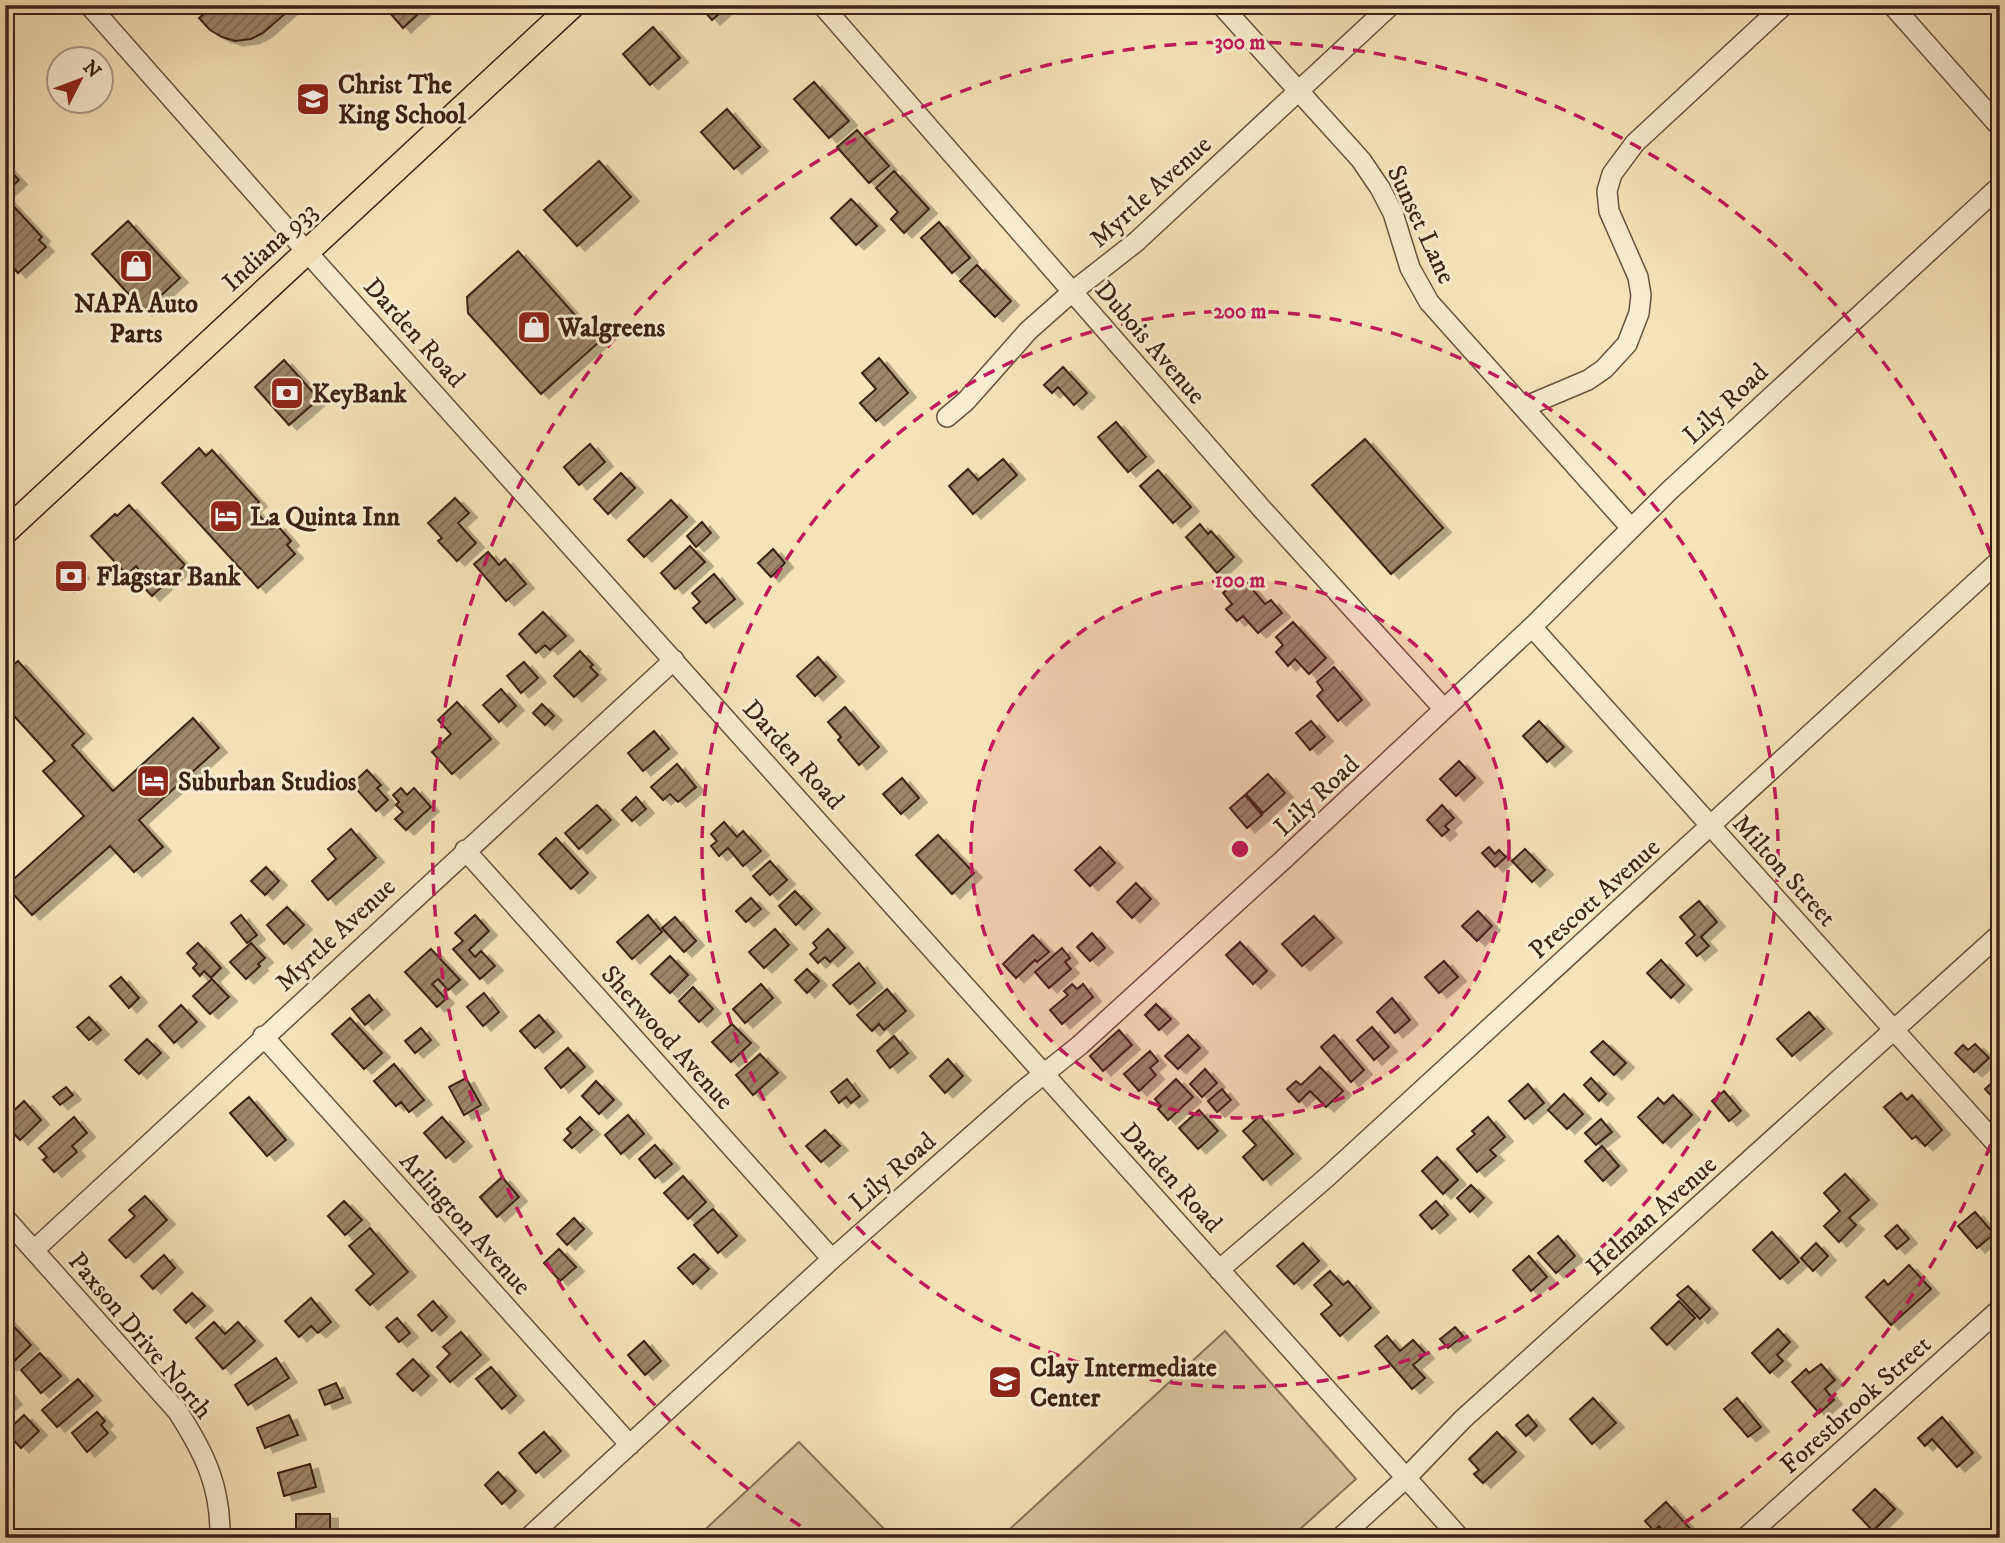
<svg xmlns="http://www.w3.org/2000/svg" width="2005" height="1543" font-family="'IM FELL DW Pica',serif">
<defs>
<pattern id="building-hatch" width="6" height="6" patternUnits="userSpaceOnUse" patternTransform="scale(1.75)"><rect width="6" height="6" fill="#9d866a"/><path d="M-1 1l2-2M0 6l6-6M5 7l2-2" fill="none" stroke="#816d56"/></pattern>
<filter id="shadow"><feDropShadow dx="8" dy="4.5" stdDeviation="0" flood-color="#0004"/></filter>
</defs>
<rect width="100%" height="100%" fill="#f6e4b8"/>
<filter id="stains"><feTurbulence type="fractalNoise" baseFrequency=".00286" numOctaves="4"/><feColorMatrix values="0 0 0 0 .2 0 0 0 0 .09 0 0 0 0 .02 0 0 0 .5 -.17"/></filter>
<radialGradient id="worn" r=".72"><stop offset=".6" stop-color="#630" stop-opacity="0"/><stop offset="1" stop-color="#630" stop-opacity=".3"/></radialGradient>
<path fill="#d7c39c" stroke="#8a7258" stroke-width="2" d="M1225,1331L1356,1479L1290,1538H1000Z
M799,1442L893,1538H696Z"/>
<path fill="url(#building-hatch)" stroke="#3d2115" stroke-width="2" filter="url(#shadow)" d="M200,5H295L263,33L251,39L235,41L222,37L210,30L199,18L206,12Z
M383,5H428L403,28Z
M699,5H728V6L712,20Z
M653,27L680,58L650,85L623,54Z
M814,82L849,121L829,138L794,99Z
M727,109L760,147L734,169L701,132Z
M857,130L889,166L869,183L837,147Z
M599,161L631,197L577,246L544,210Z
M5,165L19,180L5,193Z
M894,171L929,209L904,233L891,219L898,212L876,188Z
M5,197L42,237L39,240L46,247L18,273L11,265L9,268L5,263Z
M851,199L877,226L856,245L831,218Z
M128,221L180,278L144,311L92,254Z
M939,222L970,258L952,273L921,238Z
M518,251L599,342L541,394L468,313L467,297Z
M977,265L1011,301L995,317L960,281Z
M879,358L908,393L876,421L860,403L876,389L862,373Z
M284,360L319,399L289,425L255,387Z
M1063,367L1087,393L1074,405L1058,387L1052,393L1044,385Z
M1116,422L1146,457L1128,472L1098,437Z
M1365,439L1443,528L1391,574L1312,485Z
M590,444L605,462L579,485L564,467Z
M199,448L206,456L212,450L259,502L252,508L272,529L277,525L291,541L287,545L295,554L258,588L162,483Z
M1003,459L1017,475L973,514L949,486L968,469L978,480Z
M1158,470L1191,507L1173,523L1140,486Z
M621,473L635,488L608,514L594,499Z
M455,498L469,513L458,523L476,543L457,561L438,541L442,538L428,523Z
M671,500L687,517L644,557L628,540Z
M129,505L185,565L152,596L136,579L142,574L136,566L127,575L91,536L115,514L117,516Z
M702,522L711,533L696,547L687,536Z
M1200,524L1208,534L1211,531L1234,557L1217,573L1186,537Z
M690,546L705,562L675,589L661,573Z
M773,549L785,563L771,577L758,563Z
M488,552L499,565L505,559L526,584L506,601L474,564Z
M74,566L81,574L66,588L59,580Z
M714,574L735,599L706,623L693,608L700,602L692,593Z
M1242,577L1265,604L1271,600L1282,613L1258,633L1243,616L1237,621L1226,609L1232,604L1223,593Z
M543,612L566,636L550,650L545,645L536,653L519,634Z
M1293,622L1326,658L1309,674L1295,659L1288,666L1276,652L1283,645L1276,637Z
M580,651L593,665L590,667L598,675L574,697L554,676Z
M818,657L836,677L815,696L797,676Z
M18,661L84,734L72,745L113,791L193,718L219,748L139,820L163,847L134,872L110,846L32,915L6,886L84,816L43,771L55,761L5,706V672Z
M524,662L538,678L521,693L507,676Z
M1334,667L1362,700L1338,721L1317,696L1323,690L1317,682Z
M501,689L516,706L499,722L483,705Z
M457,702L491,739L452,774L432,752L451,734L438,720Z
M542,704L554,716L545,725L533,713Z
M845,707L879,747L859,765L838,740L841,737L828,722Z
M1311,721L1325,737L1310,750L1296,733Z
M1539,721L1564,747L1547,762L1523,736Z
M654,731L669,749L643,771L628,753Z
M1459,761L1475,778L1456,796L1440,779Z
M677,764L696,787L678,802L670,794L663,800L651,787Z
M367,770L381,785L377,788L388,800L376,811L352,784Z
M1268,774L1285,793L1263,813L1246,794Z
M902,778L919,798L901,814L883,794Z
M401,788L407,795L414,788L431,807L406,830L395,819L403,812L396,805L399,802L393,795Z
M1245,795L1262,815L1247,828L1230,808Z
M636,797L646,809L632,821L622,810Z
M597,805L611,820L579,849L565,833Z
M1442,805L1454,818L1445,826L1449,830L1442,836L1427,820Z
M724,822L737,837L743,831L761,851L743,866L728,848L719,856L711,846L717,841L711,834Z
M351,829L376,858L328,900L312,881L336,859L328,849Z
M938,835L974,873L952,894L916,855Z
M556,838L588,873L571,889L539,854Z
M1100,847L1115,863L1090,886L1075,870Z
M1489,847L1495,854L1499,850L1506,857L1495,867L1482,853Z
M1525,849L1545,870L1532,882L1512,861Z
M770,861L787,880L770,895L753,876Z
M266,867L279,881L265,895L251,881Z
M1136,883L1151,899L1132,918L1117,902Z
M795,891L812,909L796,925L779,906Z
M751,898L761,909L746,922L736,911Z
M1699,901L1717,922L1701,937L1709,946L1697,956L1686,943L1695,935L1680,917Z
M287,907L304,925L284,944L267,925Z
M1478,911L1492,926L1477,941L1462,926Z
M241,915L257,935L247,943L231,923Z
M475,915L489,931L469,950L475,957L481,951L495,966L480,979L453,949L463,941L455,933Z
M648,915L662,932L632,959L617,942Z
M1314,916L1334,938L1302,966L1282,944Z
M675,917L696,941L684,952L662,928Z
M775,929L789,945L764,968L749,952Z
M828,929L845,948L830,962L825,957L818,963L810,954L817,948L813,943Z
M1092,933L1105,948L1090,961L1077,947Z
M1033,935L1049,952L1037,962L1035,960L1016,978L1003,964Z
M1240,942L1267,971L1253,984L1226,955Z
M198,943L221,968L211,978L204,971L200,976L193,968L197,964L187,953Z
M251,943L265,958L258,964L260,966L246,979L230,962Z
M1062,948L1070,958L1065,962L1071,969L1049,988L1035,972Z
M431,949L460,980L448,990L438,979L432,984L446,999L437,1007L405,972Z
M670,956L688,975L670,993L651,974Z
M1661,960L1684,985L1671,998L1647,973Z
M1444,961L1458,977L1439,993L1425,977Z
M859,963L875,983L850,1004L833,985Z
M807,969L819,981L807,993L795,980Z
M121,977L139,998L129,1008L110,986Z
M212,979L229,997L210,1014L193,996Z
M761,984L773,998L745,1023L733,1009Z
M1072,984L1077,989L1083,984L1093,997L1062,1024L1050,1010L1068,995L1064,991Z
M693,987L713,1009L699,1022L679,1001Z
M887,989L906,1011L884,1030L879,1024L872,1031L857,1015Z
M484,993L499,1012L483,1026L467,1007Z
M369,995L382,1010L365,1025L352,1009Z
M1392,998L1410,1020L1395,1033L1377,1012Z
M1156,1004L1171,1019L1159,1030L1145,1015Z
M181,1005L197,1022L174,1043L159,1026Z
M1809,1012L1824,1029L1792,1056L1777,1039Z
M539,1015L554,1032L535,1048L520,1031Z
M89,1017L101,1030L89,1040L77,1027Z
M350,1018L382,1053L364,1069L332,1034Z
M732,1024L751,1043L731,1062L712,1042Z
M1372,1027L1389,1047L1374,1060L1357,1040Z
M421,1028L431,1040L415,1053L405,1041Z
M1119,1030L1132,1045L1103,1071L1090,1056Z
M1188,1035L1200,1048L1178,1069L1165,1056Z
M1334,1035L1364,1070L1351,1082L1321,1047Z
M894,1036L908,1053L890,1068L877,1051Z
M147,1039L161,1053L139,1074L125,1060Z
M1603,1041L1626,1063L1614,1075L1591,1052Z
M1975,1044L1989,1058L1974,1072L1955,1053L1963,1045L1968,1050Z
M568,1048L585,1067L561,1088L545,1068Z
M1150,1051L1158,1061L1150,1068L1156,1075L1139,1091L1124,1074Z
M760,1054L778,1073L753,1095L736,1075Z
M948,1059L963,1076L945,1093L930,1076Z
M394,1064L424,1100L409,1112L401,1102L396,1106L374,1081Z
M1320,1067L1343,1091L1326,1107L1310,1091L1299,1102L1287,1089L1296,1081L1301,1085Z
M1205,1069L1217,1083L1202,1097L1190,1084Z
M2000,1075V1101L1998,1103L1985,1089Z
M466,1078L481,1105L464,1115L449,1087Z
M1591,1078L1606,1094L1599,1101L1584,1085Z
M847,1079L860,1096L851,1103L846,1097L839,1103L831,1092Z
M1176,1079L1193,1097L1168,1120L1158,1109L1161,1106L1155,1099Z
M596,1081L614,1100L599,1114L582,1096Z
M1528,1084L1544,1103L1525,1119L1509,1101Z
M66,1087L73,1095L60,1105L53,1097Z
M1222,1089L1231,1100L1217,1112L1208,1101Z
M1724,1091L1741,1111L1729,1121L1712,1101Z
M1901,1093L1907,1100L1912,1095L1942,1130L1925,1146L1916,1136L1912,1139L1884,1107Z
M1564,1094L1583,1114L1567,1129L1548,1110Z
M1673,1095L1692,1115L1663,1143L1638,1117L1658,1098L1664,1104Z
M249,1097L286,1140L267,1156L230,1113Z
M24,1101L41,1120L20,1140L5,1124V1119Z
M1199,1110L1218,1131L1198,1149L1179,1128Z
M628,1115L644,1134L621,1154L605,1135Z
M1260,1116L1293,1154L1263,1180L1243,1157L1256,1145L1243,1131Z
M74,1117L87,1133L72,1146L77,1152L54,1172L43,1160L47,1157L39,1148Z
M442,1117L464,1142L446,1158L424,1133Z
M580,1117L592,1130L572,1148L564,1140L571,1133L567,1129Z
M1488,1117L1505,1137L1490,1150L1496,1156L1477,1172L1457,1149L1475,1134L1472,1131Z
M1601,1119L1612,1132L1596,1145L1585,1133Z
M825,1130L840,1146L821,1162L806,1146Z
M655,1145L672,1164L655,1178L639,1159Z
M1602,1146L1619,1166L1603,1181L1585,1161Z
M1437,1157L1458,1180L1443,1194L1422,1171Z
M1845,1174L1869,1200L1849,1218L1856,1225L1839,1242L1824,1226L1840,1211L1824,1193Z
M683,1176L706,1202L688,1219L664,1193Z
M502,1177L519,1197L497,1217L480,1197Z
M1471,1185L1484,1198L1470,1212L1457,1198Z
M145,1196L167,1220L126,1258L109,1240L135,1216L129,1210Z
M344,1201L362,1220L345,1235L328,1216Z
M1436,1201L1448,1215L1432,1229L1420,1215Z
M713,1209L737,1236L718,1253L694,1225Z
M1975,1212L1994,1234L1977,1248L1958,1226Z
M574,1218L584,1229L567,1245L557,1234Z
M1897,1225L1909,1239L1897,1249L1885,1236Z
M370,1228L408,1272L370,1305L356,1290L374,1274L349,1246Z
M1772,1232L1799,1262L1780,1279L1753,1250Z
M1558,1236L1575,1256L1556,1273L1538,1253Z
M1303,1243L1319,1261L1294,1284L1277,1266Z
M1816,1243L1828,1256L1813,1271L1801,1258Z
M559,1249L576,1267L560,1281L544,1263Z
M694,1254L709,1269L693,1284L678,1268Z
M164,1255L175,1268L153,1289L141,1276Z
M1529,1256L1547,1277L1531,1291L1513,1270Z
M1909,1265L1931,1289L1891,1325L1866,1297L1884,1280L1888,1285Z
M1330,1271L1343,1285L1348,1281L1371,1308L1340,1336L1321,1314L1332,1305L1314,1285Z
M1688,1286L1710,1309L1700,1319L1677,1295Z
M192,1293L205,1306L186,1323L174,1310Z
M311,1298L331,1322L318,1333L311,1326L299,1337L285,1321Z
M433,1301L447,1317L432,1331L418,1315Z
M1679,1301L1695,1318L1667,1345L1651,1328Z
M5,1317L31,1345L9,1366L5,1362Z
M397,1318L410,1333L399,1342L386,1327Z
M214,1322L225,1334L238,1322L255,1341L223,1369L196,1338Z
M1455,1327L1463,1336L1448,1348L1440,1339Z
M1778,1329L1790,1342L1777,1355L1783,1361L1770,1373L1752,1353Z
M461,1332L481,1355L450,1382L437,1367L450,1354L443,1347Z
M1387,1336L1400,1351L1413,1340L1426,1354L1413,1365L1425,1378L1412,1389L1375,1346Z
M644,1341L661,1361L645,1375L628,1355Z
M40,1353L61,1376L41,1393L21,1370Z
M276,1358L289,1378L248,1405L235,1385Z
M413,1359L429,1376L413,1391L397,1374Z
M1821,1364L1835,1380L1825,1389L1834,1400L1819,1413L1792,1382L1806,1369L1809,1373Z
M491,1367L516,1396L502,1409L476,1379Z
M78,1379L93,1396L57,1427L42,1410Z
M336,1383L343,1398L325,1405L319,1390Z
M5,1389L14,1400L5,1407Z
M1593,1398L1616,1423L1592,1444L1570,1419Z
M1737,1398L1761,1427L1748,1437L1724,1409Z
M97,1412L105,1421L101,1425L108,1433L87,1452L72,1433Z
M24,1415L39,1431L21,1448L6,1432Z
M289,1415L298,1435L265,1448L257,1428Z
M1528,1415L1537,1426L1526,1436L1516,1425Z
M1942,1417L1973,1453L1957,1467L1932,1439L1925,1446L1918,1438Z
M544,1432L561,1451L536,1473L519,1453Z
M1497,1432L1516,1452L1483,1483L1474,1474L1479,1470L1469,1459Z
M310,1464L316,1487L284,1496L278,1473Z
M498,1472L516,1491L502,1504L485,1485Z
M1875,1489L1895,1509L1873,1531L1853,1510Z
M1666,1502L1694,1533L1688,1538H1669L1659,1526L1654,1531L1645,1521Z
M296,1514H330V1538H296Z"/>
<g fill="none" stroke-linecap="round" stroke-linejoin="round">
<g stroke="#6b523e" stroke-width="22">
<path id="minor" d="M89,5L307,252L1460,1538
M822,5L1262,509L1444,709
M1221,5L1361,160L1380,188L1393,213L1410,268L1429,302L1631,528
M1892,5L2000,127
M1524,407L1588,380L1604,369L1627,344L1639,313L1641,295L1638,277L1609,211L1607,191L1612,174L1635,143L1784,5
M947,417L966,401L1028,331L1072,292L1136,242L1391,5
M1532,627L2000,1148
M465,850L832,1259
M263,1036L630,1445
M5,1218L178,1412C205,1454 221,1487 220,1538
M34,1250L674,660
M1219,1270L1326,1178L2000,560
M528,1538L832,1259L1020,1093L1080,1045L1284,859L1532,627L1669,491L2000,186
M1340,1538L1407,1477L1463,1419L2000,934
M1745,1538L2000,1309"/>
</g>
<g stroke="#3d2115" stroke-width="27">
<path id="major" d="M5,532L573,5"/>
</g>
<use href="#minor" stroke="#f9edd1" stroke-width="19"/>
<use href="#major" stroke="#f6e4b8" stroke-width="24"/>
</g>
<circle cx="1240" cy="849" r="269" fill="#c2185b" fill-opacity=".12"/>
<g fill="none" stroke="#c2185b" stroke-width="3.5" stroke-dasharray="12 9">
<circle cx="1240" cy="849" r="269"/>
<circle cx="1240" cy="849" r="538"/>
<path d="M1998 1125A807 807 0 0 1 1662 1537M818 1537A807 807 0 1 1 1998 573"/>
</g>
<defs>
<g id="school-square" transform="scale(1.75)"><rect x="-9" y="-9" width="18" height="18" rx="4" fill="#8f2418" stroke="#f9edd1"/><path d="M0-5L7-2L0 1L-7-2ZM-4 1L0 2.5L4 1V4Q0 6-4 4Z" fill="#fff"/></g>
<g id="shop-square" transform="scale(1.75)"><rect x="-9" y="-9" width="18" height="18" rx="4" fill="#8f2418" stroke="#f9edd1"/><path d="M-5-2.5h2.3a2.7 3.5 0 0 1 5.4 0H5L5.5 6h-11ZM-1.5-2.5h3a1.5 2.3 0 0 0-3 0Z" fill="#fff"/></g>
<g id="bank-square" transform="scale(1.75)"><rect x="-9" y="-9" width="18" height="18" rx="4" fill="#8f2418" stroke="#f9edd1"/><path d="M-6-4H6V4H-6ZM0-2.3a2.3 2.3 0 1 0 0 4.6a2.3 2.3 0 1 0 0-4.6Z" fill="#fff"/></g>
<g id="hotel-square" transform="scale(1.75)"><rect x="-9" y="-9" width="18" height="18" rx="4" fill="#8f2418" stroke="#f9edd1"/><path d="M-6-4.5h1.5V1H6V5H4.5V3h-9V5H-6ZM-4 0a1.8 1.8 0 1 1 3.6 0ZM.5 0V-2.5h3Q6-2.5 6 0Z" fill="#fff"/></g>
</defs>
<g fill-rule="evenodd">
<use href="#school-square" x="313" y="99"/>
<use href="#shop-square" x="136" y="266"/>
<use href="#shop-square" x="534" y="327"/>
<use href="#bank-square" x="287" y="393"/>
<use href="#hotel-square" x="226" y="516"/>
<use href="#bank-square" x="71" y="576"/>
<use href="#hotel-square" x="153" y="781"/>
<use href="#school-square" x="1005" y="1382"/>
</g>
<g text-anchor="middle" stroke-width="6" stroke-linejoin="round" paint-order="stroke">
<g font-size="26" font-weight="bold" fill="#3d2115" stroke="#f9edd1" text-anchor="start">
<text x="338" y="93">Christ The<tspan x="338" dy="30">King School</tspan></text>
<text x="136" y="312" text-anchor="middle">NAPA Auto<tspan x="136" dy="30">Parts</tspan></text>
<text x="558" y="336">Walgreens</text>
<text x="312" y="402">KeyBank</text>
<text x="250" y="525">La Quinta Inn</text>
<text x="96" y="585">Flagstar Bank</text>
<text x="178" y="790">Suburban Studios</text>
<text x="1030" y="1376">Clay Intermediate<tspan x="1030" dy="30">Center</tspan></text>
</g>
<g font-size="26" fill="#3d2115" stroke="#f9edd1">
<text transform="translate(1150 191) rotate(-42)" y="9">Myrtle Avenue</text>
<text transform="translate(1422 224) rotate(65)" y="9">Sunset Lane</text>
<text transform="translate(269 246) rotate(-43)" y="9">Indiana 933</text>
<text transform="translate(415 332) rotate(48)" y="9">Darden Road</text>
<text transform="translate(1151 342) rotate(49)" y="9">Dubois Avenue</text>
<text transform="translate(1725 403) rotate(-43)" y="9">Lily Road</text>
<text transform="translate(794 754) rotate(48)" y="9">Darden Road</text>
<text transform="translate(1316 795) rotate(-43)" y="9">Lily Road</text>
<text transform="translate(1785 870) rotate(48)" y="9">Milton Street</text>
<text transform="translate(1594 898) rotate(-42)" y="9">Prescott Avenue</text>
<text transform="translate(335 934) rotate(-43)" y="9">Myrtle Avenue</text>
<text transform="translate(668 1037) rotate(48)" y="9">Sherwood Avenue</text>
<text transform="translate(892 1171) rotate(-41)" y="9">Lily Road</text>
<text transform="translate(1172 1177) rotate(48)" y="9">Darden Road</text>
<text transform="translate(1651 1215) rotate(-42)" y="9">Helman Avenue</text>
<text transform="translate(466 1223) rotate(48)" y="9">Arlington Avenue</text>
<text transform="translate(141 1335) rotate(50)" y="9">Paxson Drive North</text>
<text transform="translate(1855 1404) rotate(-42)" y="9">Forestbrook Street</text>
</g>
</g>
<circle cx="1240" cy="849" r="10" fill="#c2185b" stroke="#f9edd1" stroke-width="3.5"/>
<g font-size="21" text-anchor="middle" font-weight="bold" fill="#c2185b" stroke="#f9edd1" stroke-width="6" stroke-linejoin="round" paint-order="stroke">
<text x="1240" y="49">300 m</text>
<text x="1240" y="318">200 m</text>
<text x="1240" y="587">100 m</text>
</g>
<rect width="2005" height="1543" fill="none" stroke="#f6e4b8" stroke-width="28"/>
<rect x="7" y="7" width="1991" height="1529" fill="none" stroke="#3d2115" stroke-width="3.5"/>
<rect x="14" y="14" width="1977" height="1515" fill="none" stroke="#3d2115" stroke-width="2"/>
<g transform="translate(80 80) rotate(48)"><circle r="33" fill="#f9edd1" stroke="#ae9b86" stroke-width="2"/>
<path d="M0-5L12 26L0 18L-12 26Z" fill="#8f2418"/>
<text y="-10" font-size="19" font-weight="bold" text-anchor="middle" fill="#3d2115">N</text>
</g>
<rect width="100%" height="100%" filter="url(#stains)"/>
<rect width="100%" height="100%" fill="url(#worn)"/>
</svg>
